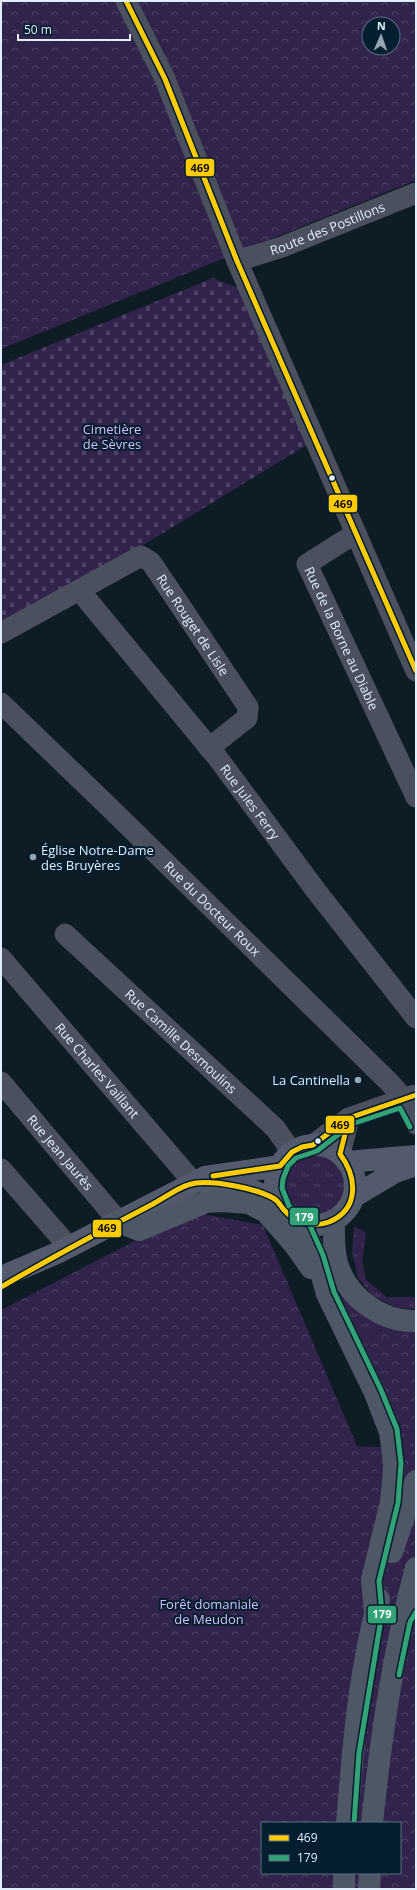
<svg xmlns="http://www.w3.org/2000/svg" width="417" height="1890" font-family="'Open Sans',sans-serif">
<defs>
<pattern id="grass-tufts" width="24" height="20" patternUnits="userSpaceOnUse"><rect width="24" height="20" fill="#31234a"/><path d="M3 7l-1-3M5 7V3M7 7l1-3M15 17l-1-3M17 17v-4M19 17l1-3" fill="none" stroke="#4f4365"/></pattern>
<pattern id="forest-crowns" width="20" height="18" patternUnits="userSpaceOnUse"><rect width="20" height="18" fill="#31234a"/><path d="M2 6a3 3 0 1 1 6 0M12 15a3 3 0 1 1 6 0" fill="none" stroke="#4f4365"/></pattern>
<pattern id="cemetery-stones" width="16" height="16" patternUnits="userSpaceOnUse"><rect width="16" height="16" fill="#31234a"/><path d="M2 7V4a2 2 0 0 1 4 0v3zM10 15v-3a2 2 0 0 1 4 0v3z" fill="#4f4365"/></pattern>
</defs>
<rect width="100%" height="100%" fill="#0e1c25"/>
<path fill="url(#grass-tufts)" d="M284 1186a31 31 0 1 1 62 0a31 31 0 1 1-62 0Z
M354,1226L366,1233L362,1262L366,1280L387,1297H416V1309L398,1308L372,1295L358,1278L352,1252Z
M337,1287L359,1310L381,1325L364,1351Z
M416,1430V1447L406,1475L399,1432Z"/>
<path fill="url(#forest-crowns)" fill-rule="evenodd" d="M1,1H416V180L1,349ZM369,24H393V48H369Z
M191,1212L263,1225L357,1446L416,1449V1889H1V1310ZM262,1823H400V1873H262Z
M381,1325L398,1330L416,1331V1430L399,1432L364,1351Z"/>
<path fill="url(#cemetery-stones)" d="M213,278L243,290L310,443L140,547L1,624V365Z"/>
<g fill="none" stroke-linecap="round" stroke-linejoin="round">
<g stroke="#4b505e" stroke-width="21">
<path d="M126,1L165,79L237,261L416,671"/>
<path id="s1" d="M237,261L282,247L416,193"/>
<path id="s2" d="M356,533L307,564L416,797"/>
<path id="s3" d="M80,591L217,757L317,892L416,1018"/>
<path id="s4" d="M1,633L141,556L151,562L248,707L247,718L209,748"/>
<path id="s5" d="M1,703L110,808L390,1083L404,1099L416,1124"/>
<path id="s6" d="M65,934L275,1128L292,1152"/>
<path id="s7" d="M1,958L194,1183"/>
<path id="s8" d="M1,1082L119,1222"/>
<path d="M313,1145L349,1118L415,1095"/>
<path d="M340,1154L349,1118"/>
<path d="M1,1169L69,1247"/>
</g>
<path stroke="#535a6c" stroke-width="22" d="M275 1185a40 40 0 1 1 80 0a40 40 0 1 1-80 0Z
M347,1162L416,1156
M207,1184L253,1191L278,1200
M353,1197L395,1172L416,1165
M1,1277L57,1253L205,1177L280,1166"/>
<path stroke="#4e5766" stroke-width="22" d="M334,1220C334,1234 333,1249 337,1263C347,1297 381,1322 416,1321
M119,1222L139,1230L206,1202L222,1201L249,1203L266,1212L294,1244L311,1268
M301,1222L317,1258L327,1294L375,1393L390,1432L394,1464L393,1482L391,1502L372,1580L375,1612
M392,1552L416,1481
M347,1823C353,1748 359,1671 379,1599
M372,1823C381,1737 393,1652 416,1568
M344,1889V1873
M369,1889L370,1873"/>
<g stroke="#041d2f" stroke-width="8">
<path id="bus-1" d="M126,1L165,79L237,261L416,671
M213,1176L280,1166L292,1152L302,1147L313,1145L349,1118L416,1095
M1,1287C51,1258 101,1231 153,1204C166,1197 181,1185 196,1183C216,1181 255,1188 273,1198C279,1201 280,1206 285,1211C296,1223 313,1228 329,1222C360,1209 357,1177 340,1154L349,1118"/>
</g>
<g stroke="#041d2f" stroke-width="8">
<path id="bus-2" d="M399,1675L410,1622L416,1612
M354,1823L359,1753L382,1613L379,1581L398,1503L401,1463L397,1429L381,1390L334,1292L323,1255L307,1219L289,1206L282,1188L283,1179L288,1166L296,1158L317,1151L352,1124L400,1108L410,1127"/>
</g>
<use href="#bus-1" stroke="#fecc00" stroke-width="5"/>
<use href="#bus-2" stroke="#33a276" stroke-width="5"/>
</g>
<g fill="#e0effb" stroke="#041d2f" stroke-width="1.5">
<circle cx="332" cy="478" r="3.5"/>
<circle cx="318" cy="1141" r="3.5"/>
</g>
<g fill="#96a5b0" stroke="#041d2f" stroke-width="1.5">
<circle cx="33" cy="857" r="4"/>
<circle cx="358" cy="1080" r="4"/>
</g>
<g text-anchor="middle" stroke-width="4" stroke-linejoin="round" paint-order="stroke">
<g font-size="13" fill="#e0effb" stroke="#041d2f">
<text dy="5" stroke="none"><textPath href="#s1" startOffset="96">Route des Postillons</textPath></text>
<text dy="5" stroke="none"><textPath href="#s4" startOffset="247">Rue Rouget de Lisle</textPath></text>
<text dy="5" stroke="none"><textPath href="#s2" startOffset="140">Rue de la Borne au Diable</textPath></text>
<text dy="5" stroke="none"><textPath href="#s3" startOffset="271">Rue Jules Ferry</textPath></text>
<text dy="5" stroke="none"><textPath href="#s5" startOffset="295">Rue du Docteur Roux</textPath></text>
<text dy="5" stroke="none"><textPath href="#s6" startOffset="158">Rue Camille Desmoulins</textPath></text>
<text dy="5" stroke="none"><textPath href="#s7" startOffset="148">Rue Charles Vaillant</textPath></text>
<text dy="5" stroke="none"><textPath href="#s8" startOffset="92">Rue Jean Jaurès</textPath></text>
</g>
<g font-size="13" fill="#d5c0f8" stroke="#041d2f">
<text x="112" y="434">Cimetière<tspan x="112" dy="15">de Sèvres</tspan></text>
<text x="209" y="1609">Forêt domaniale<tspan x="209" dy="15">de Meudon</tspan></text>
</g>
<g font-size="13" fill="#e0effb" stroke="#041d2f" text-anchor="start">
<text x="41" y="855">Église Notre-Dame<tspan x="41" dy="15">des Bruyères</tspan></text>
<text x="350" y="1085" text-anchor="end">La Cantinella</text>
</g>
</g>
<g stroke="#041d2f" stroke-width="1.5">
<rect x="185" y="158" width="30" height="19" rx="4" fill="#fecc00"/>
<rect x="328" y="494" width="30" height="19" rx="4" fill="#fecc00"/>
<rect x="325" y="1115" width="30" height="19" rx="4" fill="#fecc00"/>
<rect x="289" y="1207" width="30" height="19" rx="4" fill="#33a276"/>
<rect x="92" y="1219" width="30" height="19" rx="4" fill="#fecc00"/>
<rect x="367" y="1605" width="30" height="19" rx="4" fill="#33a276"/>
</g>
<g font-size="11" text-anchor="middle" font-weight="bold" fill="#fff">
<text x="304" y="1221">179</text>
<text x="382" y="1618">179</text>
</g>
<g font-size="11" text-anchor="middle" font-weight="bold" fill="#111">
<text x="200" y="172">469</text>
<text x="343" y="508">469</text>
<text x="340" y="1129">469</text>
<text x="107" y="1232">469</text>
</g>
<rect width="417" height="1890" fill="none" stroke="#e0effb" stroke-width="4"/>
<rect x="261" y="1822" width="140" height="52" fill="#041d2f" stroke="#5c7181"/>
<rect x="269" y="1835" width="20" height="6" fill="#fecc00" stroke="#5c7181"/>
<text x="297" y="1842" font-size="12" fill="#e0effb">469</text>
<rect x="269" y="1855" width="20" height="6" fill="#33a276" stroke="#5c7181"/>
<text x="297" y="1862" font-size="12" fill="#e0effb">179</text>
<g transform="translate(381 36) rotate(2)"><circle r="19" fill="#041d2f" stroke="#5c7181"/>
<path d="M0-3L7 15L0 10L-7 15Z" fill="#96a5b0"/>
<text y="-6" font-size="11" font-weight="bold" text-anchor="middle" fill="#e0effb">N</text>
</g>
<path d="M18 34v6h112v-6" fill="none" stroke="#e0effb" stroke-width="2"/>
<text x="24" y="34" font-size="12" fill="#e0effb" stroke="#041d2f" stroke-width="3" paint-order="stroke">50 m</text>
</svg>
